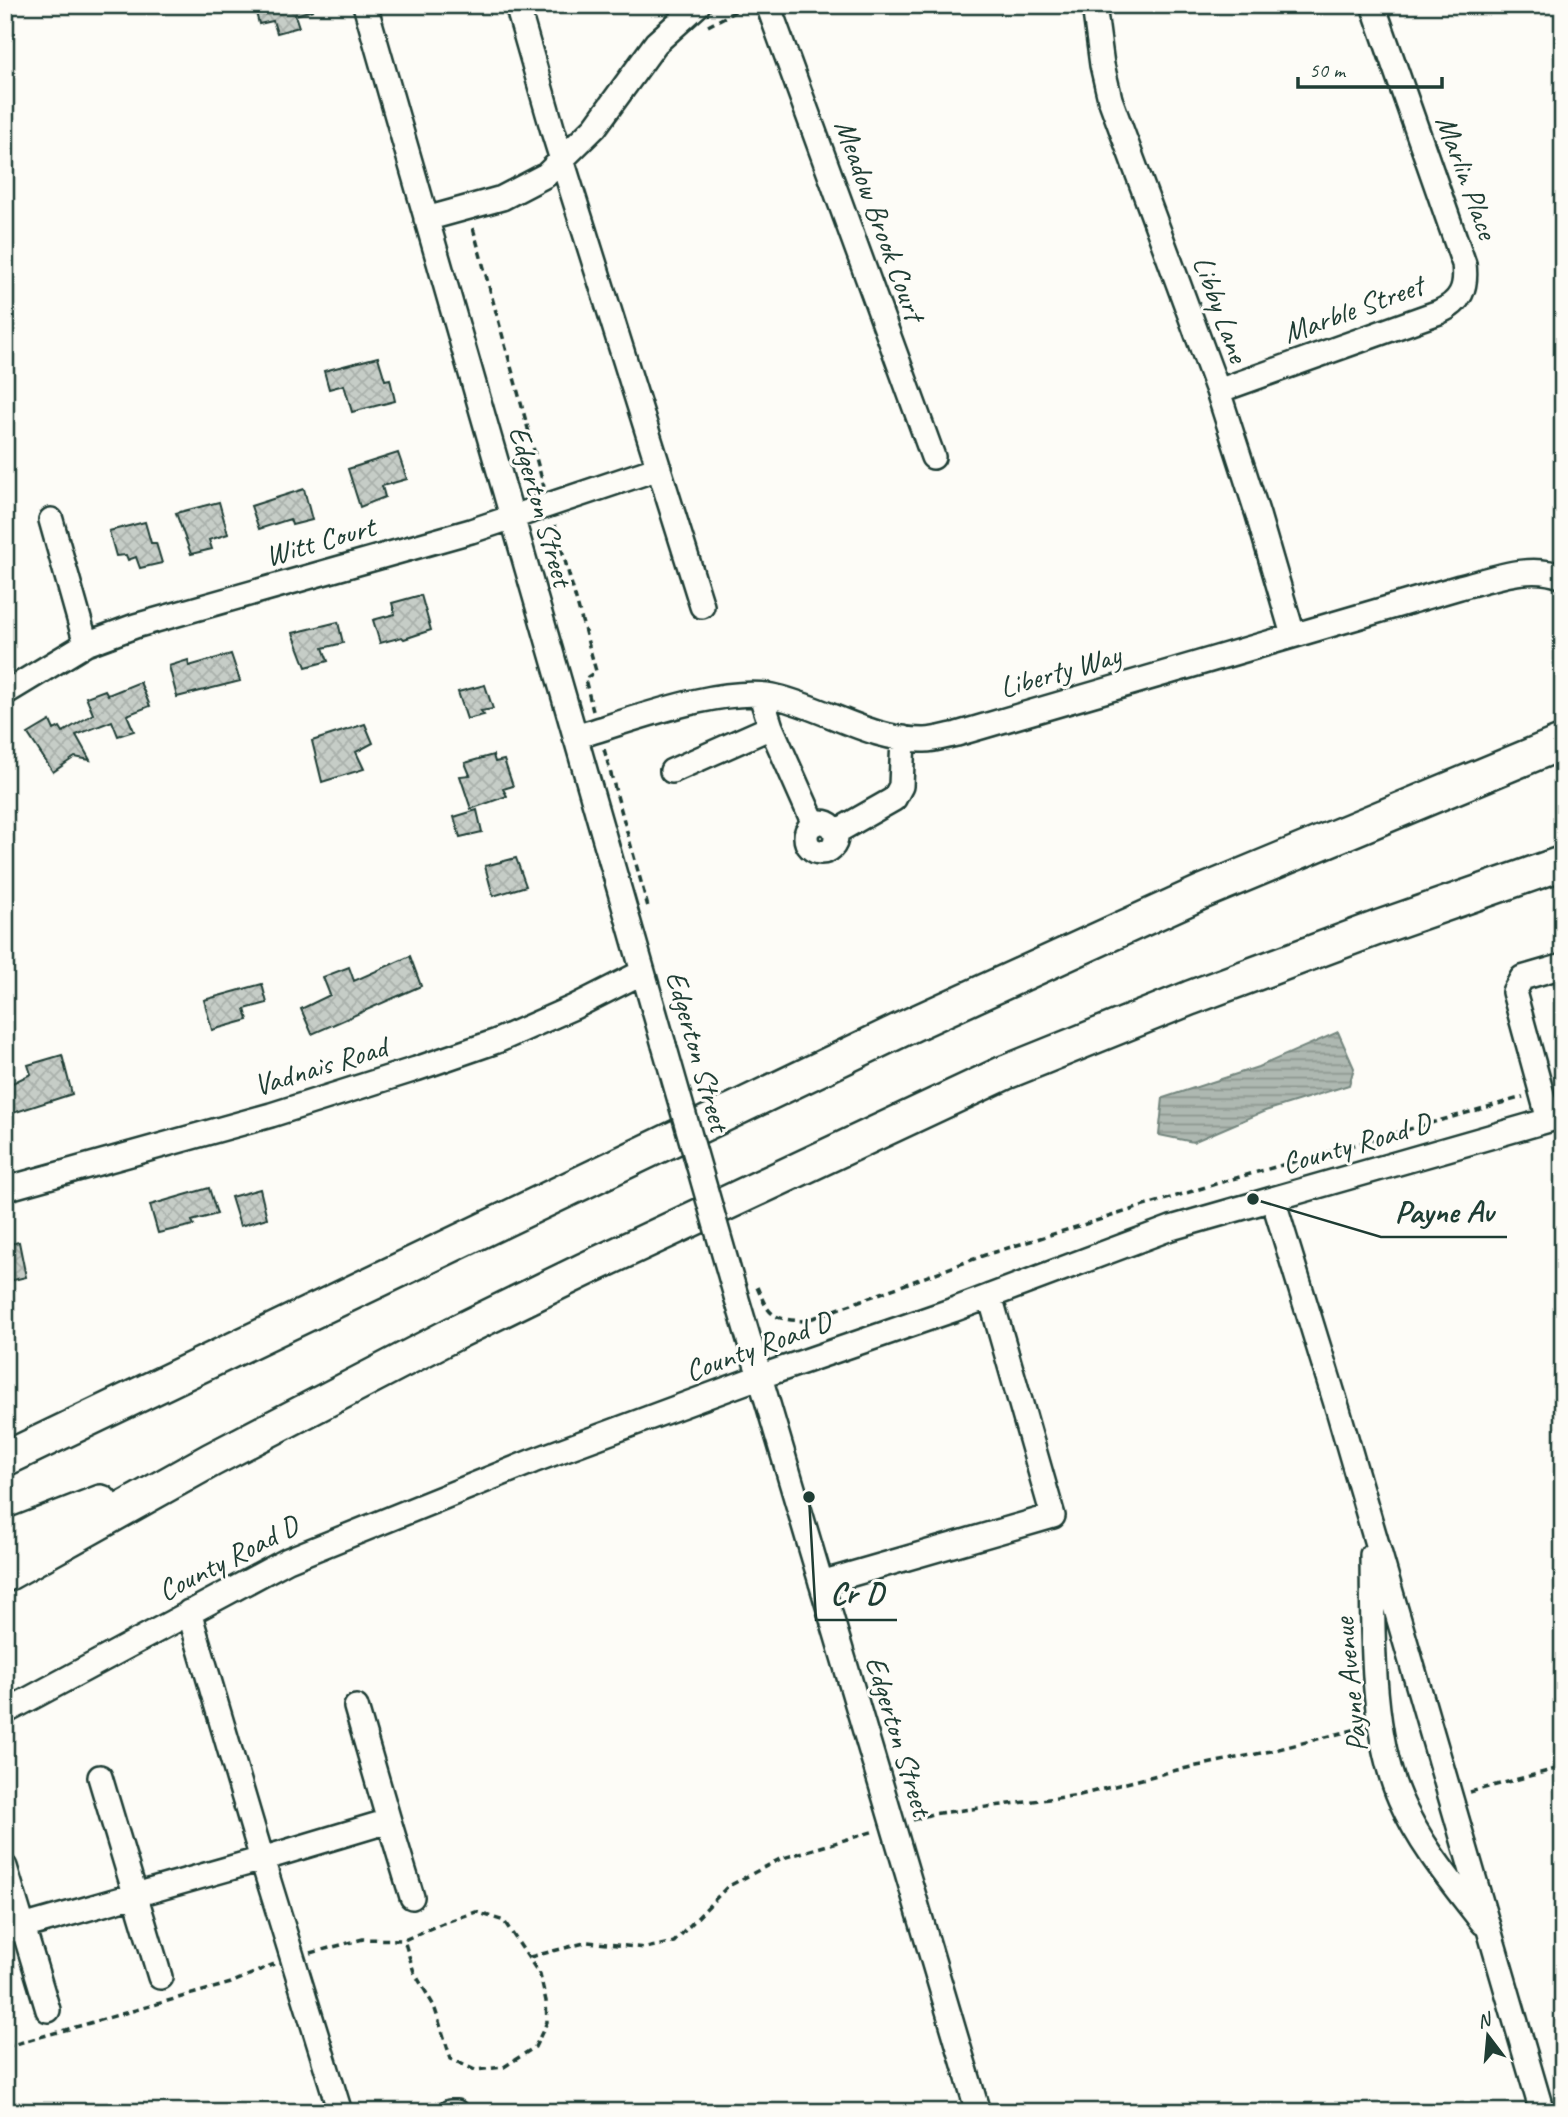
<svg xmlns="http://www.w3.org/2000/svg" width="1568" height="2117" font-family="Caveat,sans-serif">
<defs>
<pattern id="water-rules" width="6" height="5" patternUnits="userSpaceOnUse" patternTransform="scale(1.75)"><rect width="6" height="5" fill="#aeb8b1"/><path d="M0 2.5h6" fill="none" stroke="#8d9791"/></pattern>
<pattern id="building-cross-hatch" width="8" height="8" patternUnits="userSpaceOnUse" patternTransform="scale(1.75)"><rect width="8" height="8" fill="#c6cdc7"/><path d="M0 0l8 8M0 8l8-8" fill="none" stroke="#aab1ac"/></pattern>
</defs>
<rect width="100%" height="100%" fill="#fdfcf7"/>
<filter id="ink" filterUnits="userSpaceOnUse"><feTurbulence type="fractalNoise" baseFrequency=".0143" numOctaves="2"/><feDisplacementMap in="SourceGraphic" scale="14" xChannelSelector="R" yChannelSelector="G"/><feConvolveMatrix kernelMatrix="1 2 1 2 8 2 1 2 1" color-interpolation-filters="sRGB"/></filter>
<g filter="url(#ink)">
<path fill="url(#water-rules)" stroke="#75877f" stroke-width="2" d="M1338,1032L1354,1068L1349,1085L1265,1111L1193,1142L1159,1135L1163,1098L1258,1067Z"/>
<path fill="url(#building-cross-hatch)" stroke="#1f3d34" stroke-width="2" d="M254,5H312L313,10L295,15L299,27L277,33L273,21L259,24Z
M378,357L385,380L390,379L395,401L352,412L344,385L329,389L324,371Z
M398,453L407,479L382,486L385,497L360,507L348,469Z
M304,489L312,520L292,525L290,519L259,529L251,506Z
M219,502L228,534L209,540L212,549L191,554L176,513Z
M145,522L151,543H156L162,563L140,568L136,557L128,560L126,555L116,556L109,531Z
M421,595L431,630L404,639L402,637L380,643L373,620L395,614L392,603Z
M338,622L343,643L323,648L328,661L306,667L293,633Z
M231,654L240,681L177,697L169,666L188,660L189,666Z
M140,682L150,706L127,715L134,731L118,736L112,721L76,735L90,760L75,757L53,772L28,734L50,721L54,730L60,727L63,732L93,714L86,697L105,690L108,695Z
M485,685L493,709L481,711L484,715L467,719L458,692Z
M365,724L373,743L356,752L364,769L322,782L312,741Z
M493,755L495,762L504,760L513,786L503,789L507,796L471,809L460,776L470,775L465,763Z
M477,810L482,832L460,837L454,817Z
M516,858L526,886L493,896L485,866Z
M410,956L421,986L312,1034L301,1009L330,995L323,977L349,967L354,981Z
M262,984L267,1003L245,1009L248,1020L212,1030L204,1000Z
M62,1055L72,1094L13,1113L6,1086L31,1074L28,1065Z
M209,1188L217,1214L192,1221L194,1225L158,1233L150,1205Z
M260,1189L267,1218L240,1226L231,1197Z
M19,1242L26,1277L5,1282V1245Z"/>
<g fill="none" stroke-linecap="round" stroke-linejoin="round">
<g stroke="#1f3d34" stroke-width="28">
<path id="minor" d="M365,5L664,1045
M517,5L553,131L702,606
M768,5L933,457
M1094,5L1102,65L1110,99L1218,391L1258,515L1293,635
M426,219L502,198L546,175L595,127L656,43L698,5
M1218,391L1439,312C1461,302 1467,288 1464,264L1373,5
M51,520L86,644
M5,693L86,644L135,626L471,531L659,468
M771,727L814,824
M575,737C630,721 723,684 777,697C827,709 872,741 925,740C935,740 947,736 957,734L1460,587C1492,579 1530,563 1563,577
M672,771L771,727L761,696
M806 837a15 15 0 1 1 30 0a15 15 0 1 1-30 0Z
M836,832L894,799L901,786L903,738
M1549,1120L1514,992L1522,978L1563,966
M5,1189L271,1115L416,1069L497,1041L574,1007L643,972
M1273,1199L1338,1410L1542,2112
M736,1296L978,2112
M1372,1555C1373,1628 1370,1731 1400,1799C1420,1845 1452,1883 1483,1923
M821,1583L1053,1516L990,1296
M5,1712L288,1560L533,1461L759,1377L953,1310L1171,1228L1563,1116
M100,1777L160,1977
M389,1821L412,1897
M5,1867L48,2010
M5,1932L262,1859L189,1612
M340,2112L262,1859L389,1821L356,1707
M450,2112H456"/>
</g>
<g stroke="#1f3d34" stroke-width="38">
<path id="highway" d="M5,1459L913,1024L1200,893L1563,742
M5,1539L101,1502
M5,1575L211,1460L459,1331L584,1270L1004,1073L1190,998L1380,927L1563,863"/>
</g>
<path stroke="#1f3d34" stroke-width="3.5" stroke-dasharray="7 5" stroke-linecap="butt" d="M708,26L747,5
M473,228L544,487
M555,525L596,671L585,679L593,711
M604,749L648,907
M757,1287C770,1318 773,1319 805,1321L985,1255L1222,1182L1523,1097
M1470,1792L1563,1767
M913,1820L932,1814L1080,1795L1177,1770L1271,1751L1361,1728
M311,1953L363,1939L404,1940L443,1923L476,1912L504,1921L540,1975L546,2001L547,2022L535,2047L504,2067L475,2070L451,2059L434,2006L414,1972L404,1940
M530,1957L588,1942L646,1948L674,1942L727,1887L780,1859L875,1831
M5,2047L231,1983L274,1964"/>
<use href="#minor" stroke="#fdfcf7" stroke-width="23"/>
<use href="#highway" stroke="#fdfcf7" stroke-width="33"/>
<g stroke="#1f3d34" stroke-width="28" stroke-linecap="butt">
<path id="minor-bridge" d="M664,1045L736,1296"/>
</g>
<use href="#minor-bridge" stroke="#fdfcf7" stroke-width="23"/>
</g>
</g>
<g text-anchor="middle" stroke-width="6" stroke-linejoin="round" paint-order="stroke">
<g font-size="30" fill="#1f3d34" stroke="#fdfcf7">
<text transform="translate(1467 177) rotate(70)" y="10">Marlin Place</text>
<text transform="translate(880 220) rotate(70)" y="10">Meadow Brook Court</text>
<text transform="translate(1221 309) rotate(70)" y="10">Libby Lane</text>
<text transform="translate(1353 309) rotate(-20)" y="10">Marble Street</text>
<text transform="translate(541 506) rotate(74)" y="10">Edgerton Street</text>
<text transform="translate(320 541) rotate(-16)" y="10">Witt Court</text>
<text transform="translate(1060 671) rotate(-16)" y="10">Liberty Way</text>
<text transform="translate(698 1051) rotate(74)" y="10">Edgerton Street</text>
<text transform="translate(320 1066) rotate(-17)" y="10">Vadnais Road</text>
<text transform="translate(1356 1143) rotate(-16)" y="10">County Road D</text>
<text transform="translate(758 1346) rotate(-20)" y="10">County Road D</text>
<text transform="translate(228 1558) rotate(-27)" y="10">County Road D</text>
<text transform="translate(1350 1685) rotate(-96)" y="10">Payne Avenue</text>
<text transform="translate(899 1736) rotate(73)" y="10">Edgerton Street</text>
</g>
</g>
<path fill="none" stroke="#1f3d34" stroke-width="2.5" d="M1253 1199L1381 1237H1507M809 1497L816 1620H897"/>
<g fill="#1f3d34" stroke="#fdfcf7" stroke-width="2.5">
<circle cx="1253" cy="1199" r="7"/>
<circle cx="809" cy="1497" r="7"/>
</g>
<g font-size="32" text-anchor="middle" font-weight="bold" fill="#1f3d34" stroke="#fdfcf7" stroke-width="6" stroke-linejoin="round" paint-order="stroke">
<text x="1444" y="1222">Payne Av</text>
<text x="857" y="1604">Cr D</text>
</g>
<rect width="1568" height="2117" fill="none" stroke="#fdfcf7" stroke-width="28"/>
<rect x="14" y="14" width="1540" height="2089" fill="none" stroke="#1f3d34" stroke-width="2.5" filter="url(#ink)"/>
<g transform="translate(1488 2036) rotate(344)" stroke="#fdfcf7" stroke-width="5" paint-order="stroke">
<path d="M0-5L12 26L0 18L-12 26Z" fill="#1f3d34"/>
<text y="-10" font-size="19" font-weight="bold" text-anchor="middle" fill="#1f3d34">N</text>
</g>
<path d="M1298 77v10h144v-10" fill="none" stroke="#1f3d34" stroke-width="3.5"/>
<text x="1309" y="77" font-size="21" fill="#1f3d34" stroke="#fdfcf7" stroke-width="5" paint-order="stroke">50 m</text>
</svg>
